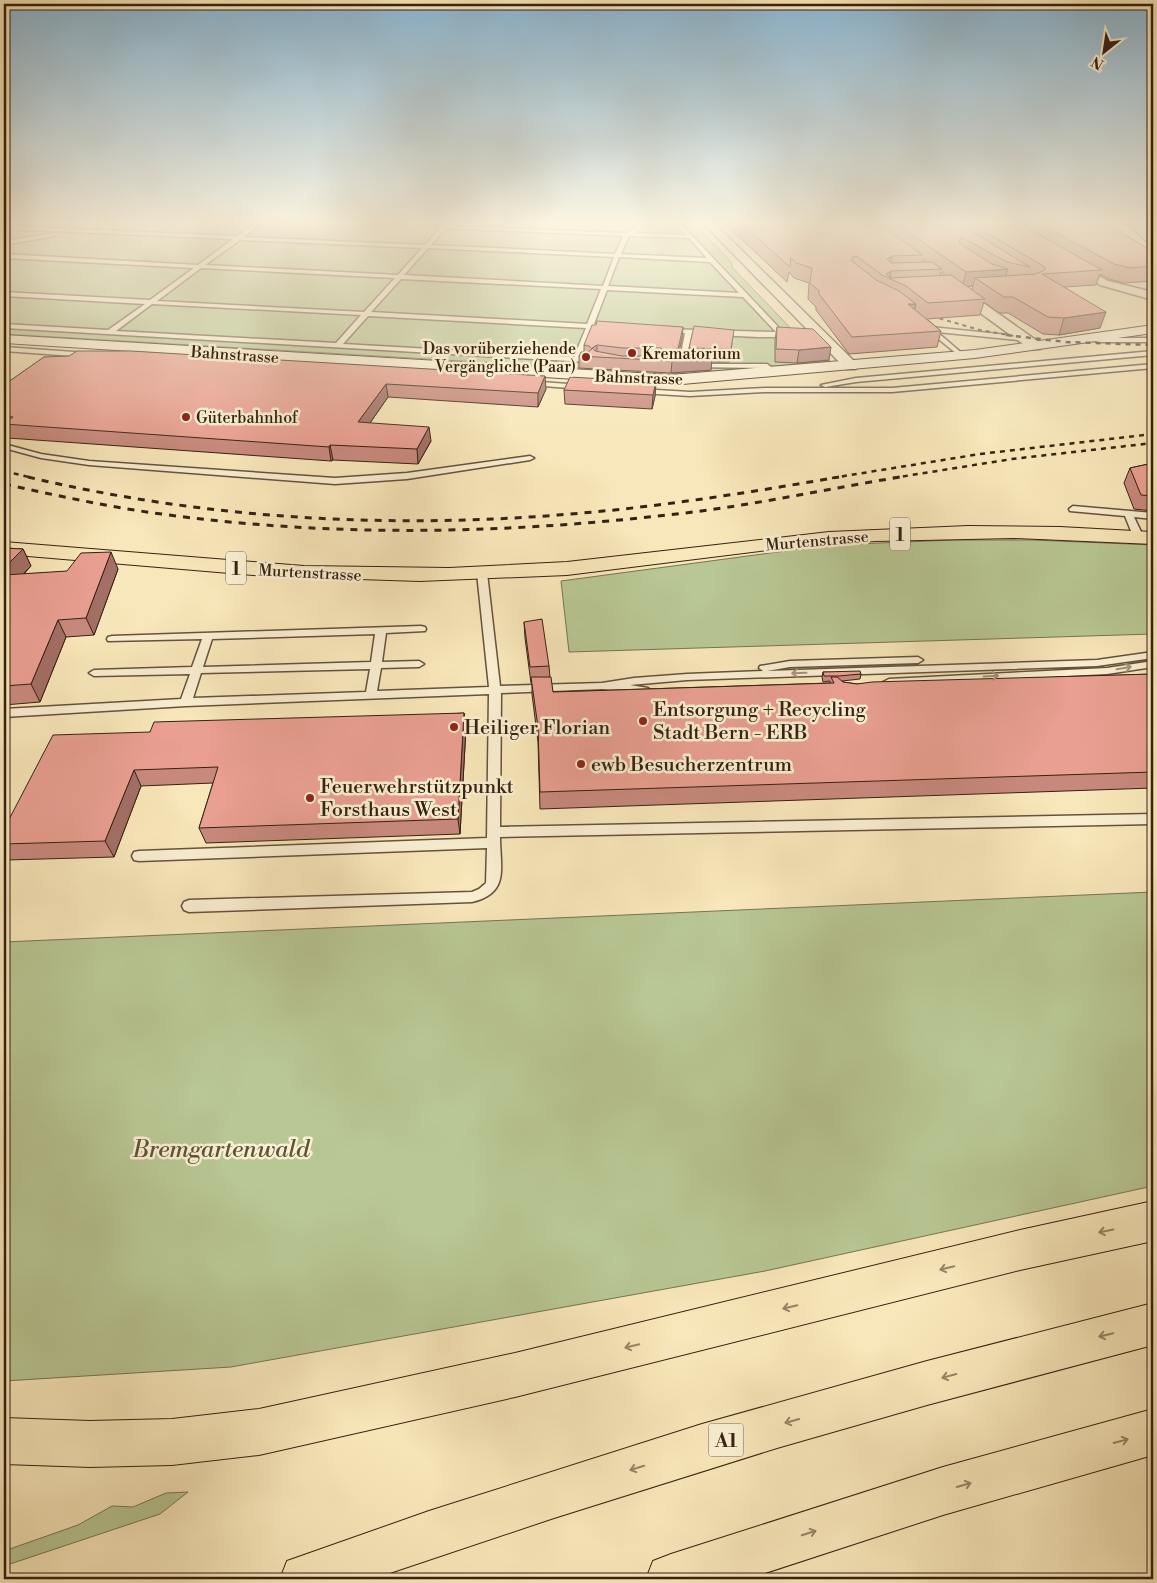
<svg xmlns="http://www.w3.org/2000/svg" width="1157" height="1583" font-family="'Libre Bodoni',serif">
<rect width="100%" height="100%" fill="#f8e7ba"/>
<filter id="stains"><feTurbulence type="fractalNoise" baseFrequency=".004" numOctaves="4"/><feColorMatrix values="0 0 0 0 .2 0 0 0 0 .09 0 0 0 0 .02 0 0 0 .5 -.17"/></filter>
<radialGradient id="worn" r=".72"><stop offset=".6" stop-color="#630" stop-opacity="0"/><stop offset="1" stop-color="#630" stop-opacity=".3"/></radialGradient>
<path fill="#b8c794" stroke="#777452" d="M4,225H696L732,263V267L800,338L812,343L830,361L683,374L4,334Z
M1129,225H1153V245H1149Z
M955,540H1033L1153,545V634L569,652L561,581L800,549L854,544Z
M1153,892V1186L765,1271L231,1367L4,1381V942Z
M188,1492L160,1514L4,1566V1551L78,1525L112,1506L133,1507L166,1493Z"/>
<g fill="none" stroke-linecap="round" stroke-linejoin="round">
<g stroke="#66523b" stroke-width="3">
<path id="lane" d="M253,225H259L244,237L425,245L441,227L420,225L627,233L640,225H645L634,233L686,235L676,225H682L783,332H793L796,334C785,341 710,334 692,333L685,365L682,367L679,365L685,333L665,332L662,330L663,329L776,332L743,297L607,290L594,324L611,327L608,329L592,328L581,358L589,359L590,360L587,362L4,328V324L108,330L145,304L4,296V292L150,300L194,268L4,258V254L198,265L233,239L4,229V226L237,236ZM446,228L623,236L615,254L431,245ZM629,236L689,238L707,258L621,254ZM240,240L422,248L398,275L205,265ZM428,248L614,257L603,286L404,275ZM619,257L710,262L739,293L608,286ZM201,268L395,278L364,312L157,301ZM401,279L601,289L587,324L371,312ZM152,304L361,315L336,343L116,331ZM368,316L586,328L574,357L343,344Z
M56,233L54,236L4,245V241Z
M927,325L931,327L1027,337L1030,339L1027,341L937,332L964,355L965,356L962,358L925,328L924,327Z
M1085,336L1100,338H1153V342H1100L1083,339L1082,338Z
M4,347L88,353L91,355L88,357L4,351Z
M1153,351V355L856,382L825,387L821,385L856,378Z
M694,364H767L778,372L772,373L765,368L692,367V365Z
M1153,364V368L892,392H765L690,396L640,393L636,391L640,389L690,392L765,388H892Z
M527,381L582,385L586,387L582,389L530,385H527Z
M4,444L41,454L89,461L335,478L407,473L530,456L534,458L530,460L407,479L335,484L89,465L41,458L4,448Z
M1073,506L1153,513V519L1134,517L1143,536L1138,539L1133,536L1125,516L1070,511L1069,509Z
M482,570L487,573L500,686L602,683L634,678L687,674L763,671L759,668L760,666L790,661L918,657L923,660L918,663L790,667L767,671L1097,660L1153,652V658L1097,666L687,680L630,685L648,688L650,690L644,694L602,689L501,693L500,827L1153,814V824L500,837C500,868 510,893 472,902L189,912L184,910L182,906L184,902L189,900L472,892L479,889L486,883L487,848L139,861L134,860L132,856L134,852L139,851L487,838L489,694L186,706L4,717V709L181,699L190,674L94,676L89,673L94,670L192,667L202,639L108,641L107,639L108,637L112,636L421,626L425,627L426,629L425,631L386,633L382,662L419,661L424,664L419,667L381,668L377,691L489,687L477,573ZM375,634L371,662L203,667L212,639ZM370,669L366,692L193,698L201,673Z
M1153,661V667L1107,674L889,685L883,682L889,679L1107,668Z"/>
</g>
<g stroke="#66523b" stroke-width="3">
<path id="street" d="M705,225H716L856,363L858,366L856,369H846Z
M1068,259L1108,281L1153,292V300L1100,285L1064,264L1062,262L1064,260Z
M954,284L958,285L1040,343L1042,346L1040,349H1030L950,291L948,288Z"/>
</g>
<g stroke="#362111" stroke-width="2">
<path id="secondary" d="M1116,225H1127L1153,249V259C1140,256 1123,235 1116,225Z
M1153,325V333L975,358L671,385L4,343V335L671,375L975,350Z"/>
</g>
<g stroke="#362111" stroke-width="2">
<path id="primary" d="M968,526L1060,527L1153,532V544L1014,538L875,541L783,548L567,575L420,581L266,576L4,554V542L304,566L449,568L567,562L829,532Z"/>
</g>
<g stroke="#362111" stroke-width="2">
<path id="highway" d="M1153,1201V1241L1020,1270L515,1397L259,1455L172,1465L90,1467L4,1464V1418L90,1421L172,1419L259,1409L515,1353L1020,1230Z
M1153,1303V1345L927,1405L777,1448L554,1518L372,1579H280L287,1561L429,1511L702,1424L927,1361Z
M1153,1409V1455L943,1515L747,1579H646L653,1561L671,1554L943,1467Z"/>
</g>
<use href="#lane" fill="#faefd2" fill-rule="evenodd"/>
<use href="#street" fill="#faefd2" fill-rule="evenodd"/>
<use href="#secondary" fill="#faefd2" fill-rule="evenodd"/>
<use href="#primary" fill="#f8e7ba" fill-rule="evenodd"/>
<use href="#highway" fill="#f8e7ba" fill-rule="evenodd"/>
<path stroke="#362111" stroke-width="2" stroke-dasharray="4 4" stroke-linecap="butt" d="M924,314L980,330L1014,336"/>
<path stroke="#362111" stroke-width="2.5" stroke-dasharray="5 5" stroke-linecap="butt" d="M1006,335L1066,342L1153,345
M4,471L33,478
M832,478L980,454L1153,434
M893,478L1012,459L1153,443"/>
<path stroke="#362111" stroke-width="3" stroke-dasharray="7 7" stroke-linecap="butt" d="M28,477C201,518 381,529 558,515C653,508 746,493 839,477
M4,484C59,496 113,508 169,515C335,537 501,534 667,515C745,507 822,490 900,477"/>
</g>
<path fill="#c8897d" stroke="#362111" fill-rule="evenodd" d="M726,225H880L884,228V225H1116L1125,235L1153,251V281L1124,283L1109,279L1100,274L1096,285L1064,287L1100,328L1059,335L1043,334L1008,313H999L984,302L980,315L927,319L941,331L937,347L849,354L816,310V307L808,299L809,283L794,278L789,272L787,282ZM923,259L927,262H922ZM941,272L945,275H940ZM973,286L972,290L967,287Z
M683,327L682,338L678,355L689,356V348L732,343L729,362H711V370L671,373L579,368V356L584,352V345Z
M777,327L829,360L797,363L775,362V340Z
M44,357L546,389L538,407L388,397L370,423L431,441L418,464L333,460L331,461L8,438L4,429V385Z
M656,382L655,396L652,409L565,404L564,390Z
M1153,463V511L1134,509L1124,483L1130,468Z
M4,548L23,549L31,566L24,574L118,569L94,635L66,637L40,702L4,705Z
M524,622L549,666L550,677L553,692L830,683V681L823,682L822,677L823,672L861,674L860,679L842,681L843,682L857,684L1153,674V788L540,809L538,742L532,694V683H531L525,638Z
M464,713L466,728L460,834L206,843L199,828L213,783L141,786L114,857L6,860L4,857V829L150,732Z"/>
<path fill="#a36f66" stroke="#362111" d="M892,256L889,271L887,259Z
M1008,269L1003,284L975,278L973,286L962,287L966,272Z
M891,271L890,278L886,274Z
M908,304H916L912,320Z
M1106,312L1100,328L1059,335L1064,318Z
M683,327L682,338L677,360L667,361V350Z
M597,345V356L592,348Z
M831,347L829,360L797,363L799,350Z
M712,358L711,370L671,373L672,361Z
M545,376L546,389L538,407V393Z
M656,382L655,396L652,409L653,395Z
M386,384L388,397L361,436L358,422Z
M429,427L431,441L418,464L417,449Z
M330,445L333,460L331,461L329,447Z
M23,549L31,566L4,593V568Z
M111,552L118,569L94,635L86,618Z
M58,620L66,637L40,702L31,684Z
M464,713L466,728L460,834L458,819Z
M134,770L141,786L114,857L105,841Z"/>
<path fill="#e99f91" stroke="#362111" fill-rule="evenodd" d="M743,225H880L923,255L892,256L887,259L891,263L932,262L942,269L891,271L886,274L890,278L951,275L985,299L928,303L906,286L882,275L858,257L853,256L852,261L876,280L899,291L916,304H908L941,331L852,337L819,294V291L810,283L812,268L796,263L791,257L790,267Z
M898,225H961L1030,267L1007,262L961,237L959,243L992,264L1008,269L966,272Z
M973,225H1022L1102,270L1042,274L1106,312L1064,318L1048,317L1013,297H1004L975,278L1036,274L1045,270V267Z
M1042,225H1116L1125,235L1153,251V266L1130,268L1114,264Z
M597,321L683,327L678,349L667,350V355L712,358L672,361L579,356L581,352H588L592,349L589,346L584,345L592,325H596ZM597,345L623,348H661L666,353L661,356H622L595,351L592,348Z
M694,326L734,330L731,349L689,348Z
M777,327L813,329L831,347L799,350L776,349Z
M77,351H131L545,376L538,393L386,384L358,422L429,427L417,449L330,445L329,447L4,424V423L13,417L4,416V385L44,357L69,356Z
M570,377L656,382L653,395L564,390Z
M1153,463V496L1141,495L1130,468Z
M4,548L23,549L4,568Z
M111,552L86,618L58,620L31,684L4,686V575L67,571L81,553Z
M542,619L549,666L530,667L524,622Z
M860,671L861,674L839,676H824L823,672Z
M1153,674V772L540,792L538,727L531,677H551L553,692L834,683L831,677H837L843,682L857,684L872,682Z
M464,713L458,819L199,828L218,767L134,770L105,841L4,844V829L53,735L150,732L154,722Z"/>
<defs><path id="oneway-shaft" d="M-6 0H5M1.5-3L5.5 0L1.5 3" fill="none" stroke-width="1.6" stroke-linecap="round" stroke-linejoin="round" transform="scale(1.25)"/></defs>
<g stroke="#a2927b">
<use href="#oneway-shaft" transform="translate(1124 668) rotate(-9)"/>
<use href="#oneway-shaft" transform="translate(799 673) rotate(178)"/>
<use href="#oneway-shaft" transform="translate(991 676) rotate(-3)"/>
</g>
<g stroke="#978466">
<use href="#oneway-shaft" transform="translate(1106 1231) rotate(168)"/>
<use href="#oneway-shaft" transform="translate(947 1268) rotate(166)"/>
<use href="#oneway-shaft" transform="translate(790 1307) rotate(166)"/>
<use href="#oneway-shaft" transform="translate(1106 1335) rotate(166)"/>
<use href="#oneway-shaft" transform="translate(632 1346) rotate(166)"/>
<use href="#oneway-shaft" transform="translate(949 1376) rotate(165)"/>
<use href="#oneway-shaft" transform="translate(792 1421) rotate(164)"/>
<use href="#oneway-shaft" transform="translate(1121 1441) rotate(-15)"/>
<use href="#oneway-shaft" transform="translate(637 1468) rotate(163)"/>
<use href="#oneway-shaft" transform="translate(964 1485) rotate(-16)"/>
<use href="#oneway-shaft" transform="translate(809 1533) rotate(-18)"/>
</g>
<linearGradient id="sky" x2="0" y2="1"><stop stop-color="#8bb8d5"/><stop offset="0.5" stop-color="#fcf4e0"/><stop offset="1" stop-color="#fcf4e0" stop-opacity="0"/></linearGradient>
<rect width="1157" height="446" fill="url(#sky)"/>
<g fill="#8f2418" stroke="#faefd2" stroke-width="2">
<circle cx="632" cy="353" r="5"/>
<circle cx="586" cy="357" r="5"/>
<circle cx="186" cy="417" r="5"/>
<circle cx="643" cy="721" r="5"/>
<circle cx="454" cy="727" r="5"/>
<circle cx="581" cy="764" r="5"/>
<circle cx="310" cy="798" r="5"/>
</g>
<g text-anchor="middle" stroke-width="5" stroke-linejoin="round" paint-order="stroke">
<g font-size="16" fill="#362111" stroke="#faefd2" text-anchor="start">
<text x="576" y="354" text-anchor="end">Das vorüberziehende<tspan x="576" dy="18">Vergängliche (Paar)</tspan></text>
<text x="642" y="359">Krematorium</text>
<text x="196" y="423">Güterbahnhof</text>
</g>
<g font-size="16" fill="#362111" stroke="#faefd2">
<text transform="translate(235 354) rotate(4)" y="6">Bahnstrasse</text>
<text transform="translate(639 377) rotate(2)" y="6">Bahnstrasse</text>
<text transform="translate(817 540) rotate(-5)" y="6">Murtenstrasse</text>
<text transform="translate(310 572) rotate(3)" y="6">Murtenstrasse</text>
</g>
<g fill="#faefd2" stroke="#715f4b" stroke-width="1">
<rect x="890" y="517.5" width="20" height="33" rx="4"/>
<rect x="226" y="551.5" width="20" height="33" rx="4"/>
<rect x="708.5" y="1423.5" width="35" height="33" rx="4"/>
</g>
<g font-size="19" font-weight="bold" fill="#362111">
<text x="900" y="541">1</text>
<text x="236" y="575">1</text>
<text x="726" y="1447">A1</text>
</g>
<g font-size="20" fill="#362111" stroke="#faefd2" text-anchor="start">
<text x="653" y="716">Entsorgung + Recycling<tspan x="653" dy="23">Stadt Bern - ERB</tspan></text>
<text x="464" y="734">Heiliger Florian</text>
<text x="591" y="771">ewb Besucherzentrum</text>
<text x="320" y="793">Feuerwehrstützpunkt<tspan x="320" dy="23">Forsthaus West</tspan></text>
</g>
<g font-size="24" font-style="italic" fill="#5d5338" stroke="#faefd2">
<text x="221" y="1157">Bremgartenwald</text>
</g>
</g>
<rect width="1157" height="1583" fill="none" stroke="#f8e7ba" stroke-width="20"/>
<rect x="5" y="5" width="1147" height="1573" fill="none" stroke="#362111" stroke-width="2.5"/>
<rect x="10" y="10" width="1137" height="1563" fill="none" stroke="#362111"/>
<g transform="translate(1104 52) rotate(210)" stroke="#faefd2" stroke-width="4" paint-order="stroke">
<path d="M0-4L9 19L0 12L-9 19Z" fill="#362111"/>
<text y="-8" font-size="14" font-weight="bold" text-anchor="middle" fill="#362111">N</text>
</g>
<rect width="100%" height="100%" filter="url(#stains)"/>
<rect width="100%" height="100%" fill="url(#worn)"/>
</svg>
